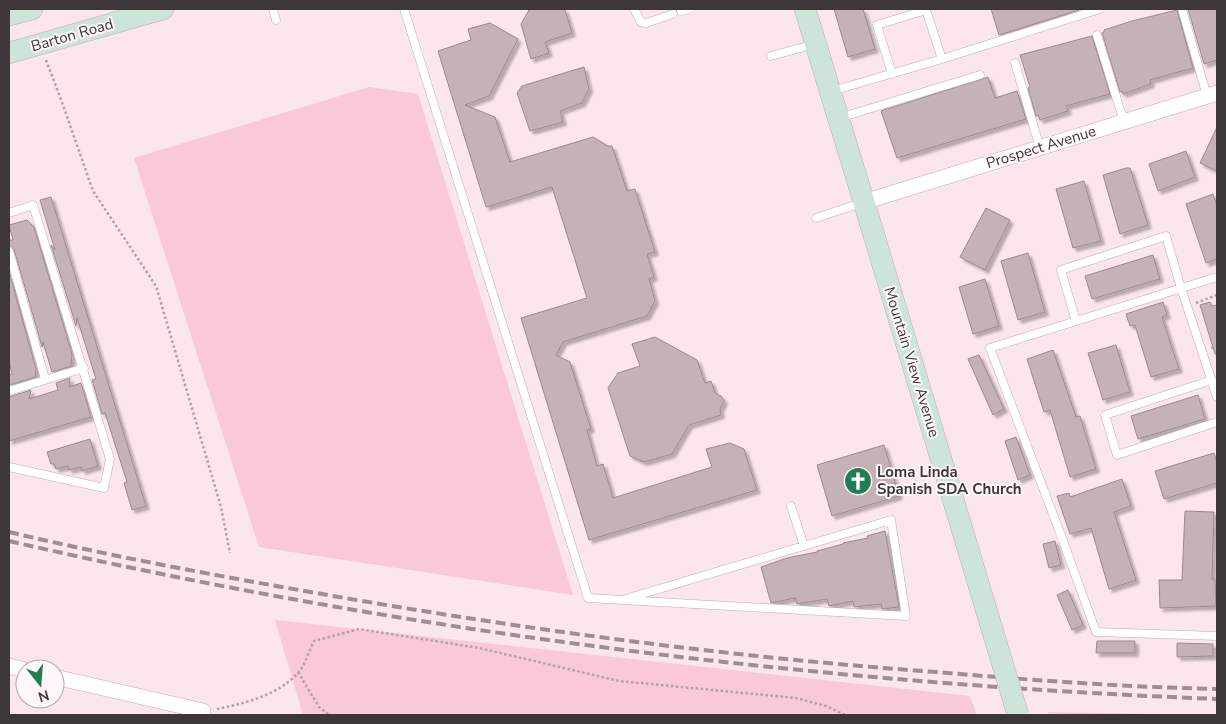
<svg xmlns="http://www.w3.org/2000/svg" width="1226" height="724" font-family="'Nunito Sans',sans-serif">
<defs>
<filter id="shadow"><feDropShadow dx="3.5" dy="3.5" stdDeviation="1" flood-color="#0004"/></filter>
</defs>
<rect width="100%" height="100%" fill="#fae6eb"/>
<path fill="#f9c9d7" d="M369,87L418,94L573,595L259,547L134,158Z
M275,620L970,696L977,715H303Z
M1048,712L1217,715H1049Z"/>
<path fill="#c5b2b7" stroke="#9b898e" filter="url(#shadow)" d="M533,9H563L565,10L572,33L545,42L549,53L531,59L521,24L529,10Z
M834,9H863L875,49L848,57Z
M991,9H1079V10L999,35Z
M1188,9H1217V60L1204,64Z
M1177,10L1193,68L1150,80L1151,84L1123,94L1122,91L1120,92L1102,33L1104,32V30L1132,21Z
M490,23L518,39L489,96L465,105L495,117L510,162L593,137L608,146H612L627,191L635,189L655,252L647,254L654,277L649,279L655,301L647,316L563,342L556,355L570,362L591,429L587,430L597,466L603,464L613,498L712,467L706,449L730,443L744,449L757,490L589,540L521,318L587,298L552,187L486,207L438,51L471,40L468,29Z
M1092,36L1110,94L1066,106L1068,111L1040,120L1038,115L1036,116L1028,88L1030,87L1020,55Z
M584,67L589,89L582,103L560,111L563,122L530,131L517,93L522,86Z
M988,77L995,98L1017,91L1026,119L897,158L881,111Z
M1217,127V171L1200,163Z
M1186,151L1195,177L1158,191L1149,164Z
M1126,168H1130L1148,225L1120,234L1103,175Z
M1084,181L1101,241L1073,248L1056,189Z
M1213,194L1217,206V259L1206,263L1186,204Z
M51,197L146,506L132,510L124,483L127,482L105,413L102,414L92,380L96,379L77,318L76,326L51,245L55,250L40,200Z
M986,208L1010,220L985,270L960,257Z
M27,220L34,227L72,354L71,366L52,372L43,342L42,347L14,249L9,246V240H13L9,225Z
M1028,253L1045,312L1018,320L1001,261Z
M1153,255L1160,279L1092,299L1085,276Z
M9,271L36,369L35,377L9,385V375L12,374L9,362Z
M985,279L999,326L973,334L959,287Z
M1163,302L1167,315L1162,317L1179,369L1151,377L1135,325L1130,326L1126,314Z
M1210,302L1212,306L1217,305V354H1215L1200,305Z
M655,337L697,360L705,383L711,381L715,393L721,396L724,401L720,409L721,415L689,425L672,454L644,462L630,456L608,388L618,373L640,366L632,344Z
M1116,345L1130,392L1103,400L1088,353Z
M1053,350L1076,417L1080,416L1096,469L1070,477L1050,410L1044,412L1027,359Z
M979,355L1004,409L993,415L968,359Z
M70,378L69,387L81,383L91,417L9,441V397L31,390L29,399L58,390L56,383Z
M1198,395L1205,419L1138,439L1131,416Z
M1016,437L1030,475L1018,480L1005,441Z
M90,439L98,466L82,471L81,467L69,470L68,466L56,469L54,464H51L47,452Z
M884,445L899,496L832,516L817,465Z
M1214,453L1217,463V483L1164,499L1155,471Z
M1122,479L1131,506L1114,512L1136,580L1109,589L1091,528L1070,534L1057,496L1069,493L1070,497Z
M1185,511L1214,512L1212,579H1215L1216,606L1160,608L1159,580H1182Z
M885,531L899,607L882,609L881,604L854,607L853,601L829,606L827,599L797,604L795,598L771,603L761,567L787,558L817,552V551L843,544V543L868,538L867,536Z
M1055,541L1061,565L1049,568L1043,544Z
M1068,590L1083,625L1072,630L1057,595Z
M1097,641H1135V653H1096Z
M1177,643L1213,644V656L1177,657Z"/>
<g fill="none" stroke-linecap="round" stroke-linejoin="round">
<g stroke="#bfacb1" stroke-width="9">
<path id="service" d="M273,9L276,20
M404,9L588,598L906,616L891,520L622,600
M634,9L641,22L646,23L673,14
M1182,9L1207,96
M681,11L689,9
M1097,35L1124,122
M771,56L815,44
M942,59L1100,9
M1015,63L1040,148
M832,91L942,59L926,10L877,25L892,74
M839,118L980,75
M9,213L33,205L110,459L104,488L9,467
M816,218L864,202
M9,251L45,379
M1217,277L990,348L1062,538L1096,632L1217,636
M1076,321L1061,270L1166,236L1181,288L1217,397
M1212,380L1105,415L1117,455L1217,422
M9,391L84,368
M791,506L804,546"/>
</g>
<g stroke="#bfacb1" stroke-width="16">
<path id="minor" d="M864,202L1217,93
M9,666L25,670
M55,677L203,711"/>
</g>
<g stroke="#bfacb1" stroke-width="22">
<path id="secondary" d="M805,9L864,202L992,629
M9,15L32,9
M9,53L163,9"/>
</g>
<path stroke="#b1a2a6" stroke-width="2.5" stroke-dasharray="2.5 2.5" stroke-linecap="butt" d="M46,60L63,105L93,191L156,286L221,507L230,553
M1196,303L1217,295
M1211,348L1217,346
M298,672L319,707L329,715
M217,709C245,703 277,696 298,673C305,665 309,651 314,641L359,629L479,648L619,681L796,698L826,706L845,715"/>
<use href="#service" stroke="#fff" stroke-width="8"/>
<use href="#minor" stroke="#fff" stroke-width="15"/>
<use href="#secondary" stroke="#cde5d8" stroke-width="21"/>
<path stroke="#9c8e92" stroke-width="4" stroke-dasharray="10 5" stroke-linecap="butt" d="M9,532C110,556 213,575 316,593C521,629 728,657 936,672C1029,680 1123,687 1217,689
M9,541C405,632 811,683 1217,699"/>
<g stroke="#bfacb1" stroke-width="22" stroke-linecap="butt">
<path id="secondary-bridge" d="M992,629L1018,715"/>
</g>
<use href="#secondary-bridge" stroke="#cde5d8" stroke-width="21"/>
</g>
<defs>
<g id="church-disc" transform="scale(1.4375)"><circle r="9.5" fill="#217e54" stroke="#fff7f9"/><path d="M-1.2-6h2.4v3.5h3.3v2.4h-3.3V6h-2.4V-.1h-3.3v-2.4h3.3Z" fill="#fff"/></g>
</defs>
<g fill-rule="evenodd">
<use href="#church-disc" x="858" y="481"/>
</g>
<g text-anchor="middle" stroke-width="4" stroke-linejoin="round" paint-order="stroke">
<g font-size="15" fill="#3e3739" stroke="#fff7f9">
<text transform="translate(72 35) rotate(-16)" y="5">Barton Road</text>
<text transform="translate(1041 147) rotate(-17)" y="5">Prospect Avenue</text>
<text transform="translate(912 362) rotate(73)" y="5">Mountain View Avenue</text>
</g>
<g font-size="15" font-weight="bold" fill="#3e3739" stroke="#fff7f9" text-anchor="start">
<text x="877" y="477">Loma Linda<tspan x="877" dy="17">Spanish SDA Church</tspan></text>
</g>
</g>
<rect width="1226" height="724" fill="none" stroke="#3e3739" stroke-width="20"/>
<g transform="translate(40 684) rotate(163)"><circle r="24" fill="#fff7f9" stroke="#b2aaac"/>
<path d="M0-4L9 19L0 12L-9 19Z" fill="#217e54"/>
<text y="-8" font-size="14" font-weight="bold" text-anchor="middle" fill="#3e3739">N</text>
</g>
</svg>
